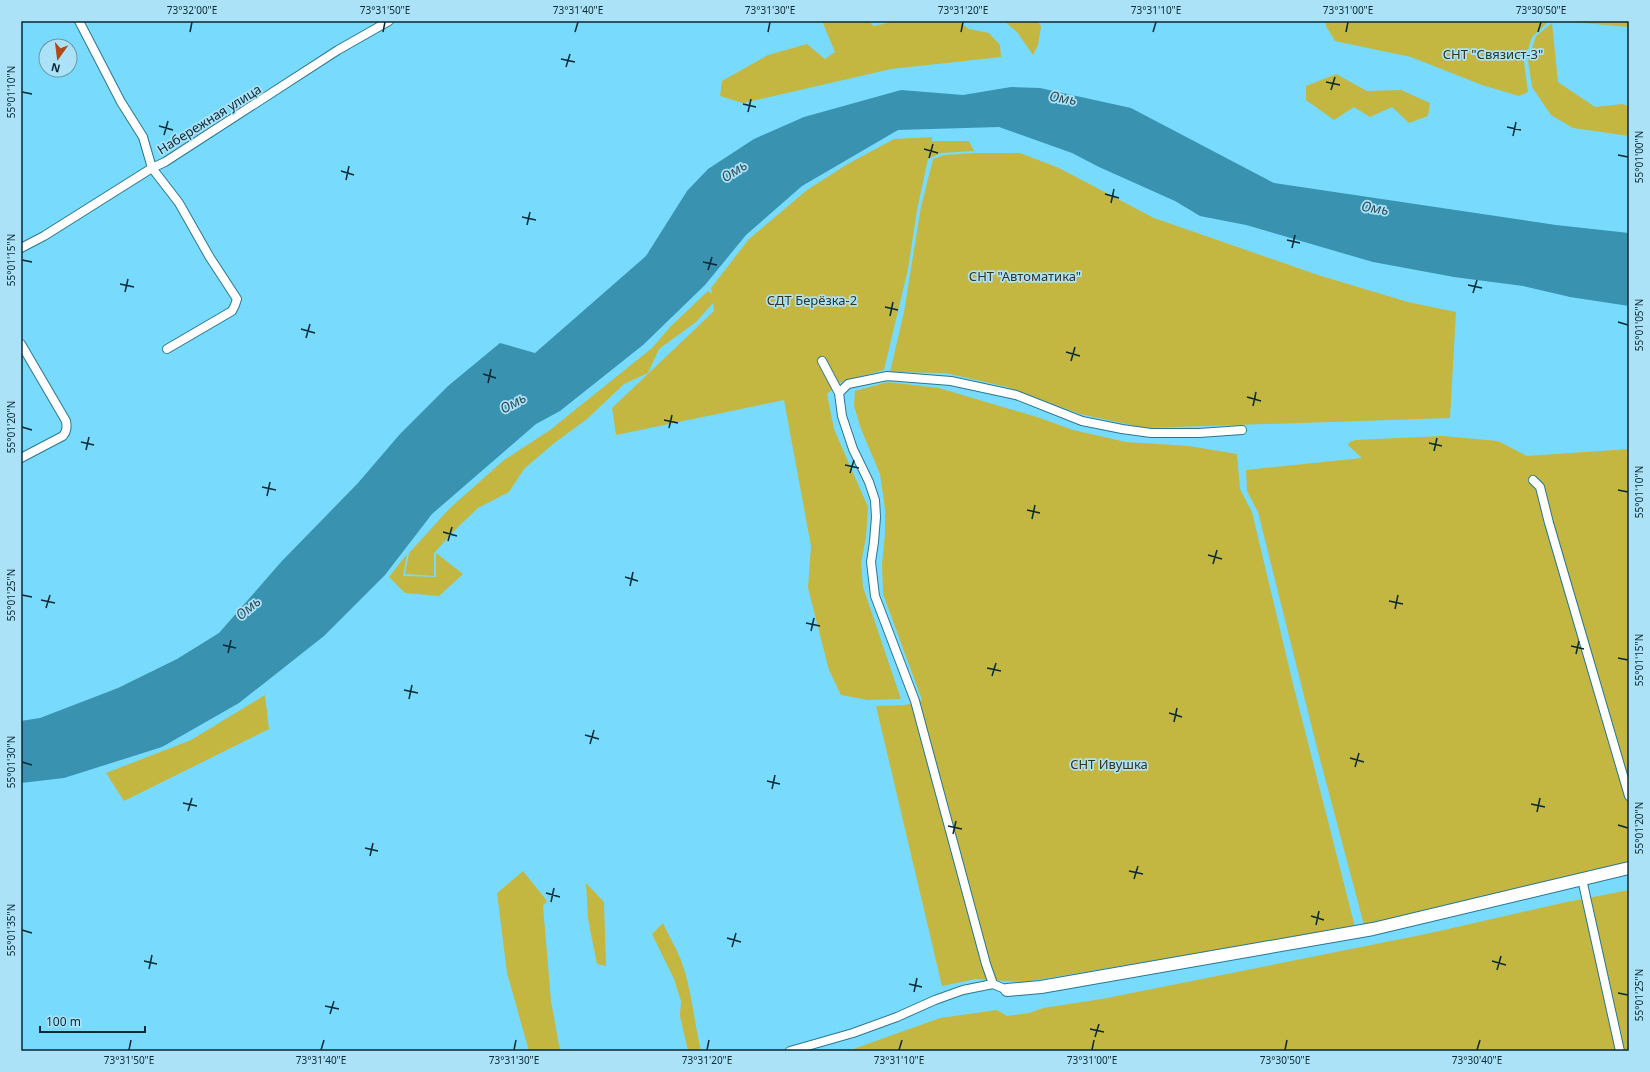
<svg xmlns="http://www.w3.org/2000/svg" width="1650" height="1072" font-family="'Noto Sans',sans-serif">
<rect width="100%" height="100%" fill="#78dbfd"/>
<path fill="#c3b641" d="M822,21H869L874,26L896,21H958L969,29L989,33L1000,45L1001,57L891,69L743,103L720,96L722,81L768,55L807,44L825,59L835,52Z
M1004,21H1037L1041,26L1038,45L1033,55L1017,32Z
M1326,21H1549L1532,37L1524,62L1528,92L1519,96L1482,85L1411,57L1335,41L1326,26Z
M1560,21H1629V27Z
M1552,23L1558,82L1595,107L1622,104L1629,106V136L1573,128L1551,115L1532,87L1528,61L1536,36Z
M1336,74L1367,91L1401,90L1430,103L1428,116L1409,123L1392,107L1370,117L1354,107L1334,120L1306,100V86Z
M932,137V141H969L974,151L941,153L928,159L917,210L908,269L884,370L843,381L827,394L834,429L868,507L866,537L861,563L863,587L901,699L868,700L841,695L829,670L808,588L811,546L784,400L616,435L612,408L714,311L713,303L696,322L659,349L648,373L624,384L587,419L553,444L524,469L509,492L478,508L458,527L434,553V576L405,574L409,553L450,508L504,460L550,430L652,348L671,326L708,291L712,294L711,288L749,239L807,190L846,165L894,139Z
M975,153H1020L1059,168L1154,218L1318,275L1408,302L1456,312L1450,418L1145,428L1080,414L1007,387L946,373L890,372L904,312L921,207L933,159L945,155Z
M888,382L939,388L1037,417L1073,430L1126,442L1189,446L1237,454L1240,489L1252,512L1293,684L1355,927L1024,982L976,979L942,986L876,706L905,705L922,700L883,594L882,564L885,534V509L880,474L861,429L854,406L855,391Z
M1443,436L1498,441L1527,456L1629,449V862L1364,925L1317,748L1258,512L1247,491L1246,470L1362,458L1348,445L1350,442L1355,440Z
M436,553L463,574L439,596L405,593L389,577L407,554L403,576L436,577Z
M265,695L269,729L124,801L106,773L191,740Z
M523,871L547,901L543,906L551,1001L559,1045L561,1051H529L507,973L497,893Z
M586,883L604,902L606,966L597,964L588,919Z
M1629,890V1051H848L940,1018L997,1010L1007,1016L1029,1013L1043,1008L1102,999L1426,934L1562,903Z
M663,923C669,936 677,949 682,963C692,991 694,1022 701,1051H688L680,1016L681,1001L674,979L652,934Z"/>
<path fill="#3892b0" d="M1011,87L1040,88L1131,108L1274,183L1556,225L1629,233V306L1570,297L1523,286L1454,277L1373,262L1246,225L1200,216L1175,201L1099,167L1072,153L999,127L898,130L802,186L746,235L705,285L643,345L560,411L536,424L432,514L385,575L324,636L239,703L162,747L64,778L21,783V721L40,718L118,688L177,659L219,633L281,562L358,483L400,434L448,386L500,343L535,353L646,256L687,191L708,169L754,139L804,117L901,90L963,95Z"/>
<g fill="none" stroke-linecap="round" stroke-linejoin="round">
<g stroke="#297790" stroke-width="10">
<path id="street" d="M79,21L121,102L143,137L152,168L179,203L209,256L237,299L235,305L232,311L167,349
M21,248L44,236L152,168L165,162L338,50L389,21
M21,344L66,421C67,427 67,431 63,436L21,458
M822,361L839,393L842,416L853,449L869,482L875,500L876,517L874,542L871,562L875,596L915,701L986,964L993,984
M839,393L848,384L887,376L951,381L1016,395L1082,421L1122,429L1151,433H1199L1242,430
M1533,480L1540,487L1549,523L1629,796
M1582,879L1620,1051
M790,1051L853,1033L897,1017L935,1000L963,990L993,984L1007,990"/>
</g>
<g stroke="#297790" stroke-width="14">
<path id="secondary" d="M1007,990L1041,987L1373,929L1629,868"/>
</g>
<use href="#street" stroke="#fff" stroke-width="8"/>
<use href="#secondary" stroke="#fff" stroke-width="12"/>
</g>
<path fill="none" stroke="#082933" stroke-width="1.5" d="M190,32L192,22M383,32L385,22M575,32L578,22M768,32L770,22M961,32L963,22M1153,32L1156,22M1346,32L1348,22M1538,32L1541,22M561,59L575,62M566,67L570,54M1326,82L1340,85M1331,90L1335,77M22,92L32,94M743,104L756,107M748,112L751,99M159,126L173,130M1507,127L1521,130M164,135L168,121M1513,136L1516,122M924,149L938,153M1618,155L1628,157M929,158L933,144M341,171L354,175M346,180L349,166M1105,194L1119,198M1111,203L1114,189M522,217L536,220M527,225L530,212M1287,240L1300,243M1292,248L1295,235M22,260L32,262M703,262L717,265M708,270L712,257M120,284L134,287M1468,285L1482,288M125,292L128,279M1473,293L1477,280M885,307L898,310M890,316L893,302M1618,322L1628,325M301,329L315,333M306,338L310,324M1066,352L1080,356M1071,361L1075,347M483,374L496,378M488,383L491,369M1247,397L1261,401M1253,406L1256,392M664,420L678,423M22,427L32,430M669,428L672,415M81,442L94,445M1429,443L1442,446M86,450L89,437M1434,451L1437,438M845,465L859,468M850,473L854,460M262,487L276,490M1618,490L1628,492M267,496L270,482M1027,510L1040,513M1032,519L1035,505M443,532L457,536M448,541L452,527M1208,555L1222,559M1213,564L1217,550M625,577L638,581M630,586L633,572M22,595L32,597M41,600L55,603M1389,601L1403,604M46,608L50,595M1395,609L1398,595M806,623L820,626M811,631L814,618M223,645L236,648M1571,646L1584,649M228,653L231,640M1576,654L1579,641M1618,658L1628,660M987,668L1001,671M992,676L996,663M404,690L418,693M409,699L412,685M1169,713L1182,717M1174,722L1177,708M585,735L599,739M590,744L594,730M1350,758L1364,762M22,762L32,765M1355,767L1359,753M767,781L780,784M772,789L775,775M183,803L197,806M1531,804L1545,807M188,811L192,798M1537,812L1540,798M1618,825L1628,828M948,826L962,829M953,834L956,821M365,848L378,851M370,856L373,843M1129,871L1143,874M1134,879L1138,866M546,893L560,897M551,902L554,888M1311,916L1324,920M1316,925L1319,911M22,930L32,933M727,938L741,942M732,947L736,933M144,961L157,964M1492,961L1506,965M149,969L152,955M1497,970L1501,956M909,984L922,987M914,992L917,978M1618,993L1628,995M325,1006L339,1009M330,1014L334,1001M1090,1029L1104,1032M1095,1037L1099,1024M129,1050L131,1040M321,1050L324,1040M514,1050L516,1040M707,1050L709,1040M899,1050L902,1040M1092,1050L1094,1040M1285,1050L1287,1040M1477,1050L1480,1040"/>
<g text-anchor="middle" stroke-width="3.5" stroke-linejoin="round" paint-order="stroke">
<g font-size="13" fill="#36331c" stroke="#ace2f7">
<text x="1493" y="59">СНТ "Связист-3"</text>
<text x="1025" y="281">СНТ "Автоматика"</text>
<text x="812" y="305">СДТ Берёзка-2</text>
<text x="1109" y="769">СНТ Ивушка</text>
</g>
<g font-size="13" fill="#082933" stroke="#ace2f7">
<text transform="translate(209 119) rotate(-32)" y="5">Набережная улица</text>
</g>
<g font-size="14" font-style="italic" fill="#2f4b55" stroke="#ace2f7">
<text transform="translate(1063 98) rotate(9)" y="5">Омь</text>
<text transform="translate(734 171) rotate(-33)" y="5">Омь</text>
<text transform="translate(1375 208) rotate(9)" y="5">Омь</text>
<text transform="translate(513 403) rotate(-29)" y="5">Омь</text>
<text transform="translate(248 608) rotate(-40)" y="5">Омь</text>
</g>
</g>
<rect width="1650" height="1072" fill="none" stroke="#ace2f7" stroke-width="44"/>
<g transform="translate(58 58) rotate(194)"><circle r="19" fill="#ace2f7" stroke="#6a98a9"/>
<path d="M0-3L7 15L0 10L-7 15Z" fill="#ae4a19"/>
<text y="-6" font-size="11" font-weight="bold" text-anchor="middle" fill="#082933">N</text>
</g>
<path d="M40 1026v6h105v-6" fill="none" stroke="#082933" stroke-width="2"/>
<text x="46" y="1026" font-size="12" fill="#082933" stroke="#ace2f7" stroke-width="3" paint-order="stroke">100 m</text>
<rect x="22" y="22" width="1606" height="1028" fill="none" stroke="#082933" stroke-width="1.5"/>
<g font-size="10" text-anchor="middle" fill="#082933">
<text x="192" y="14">73°32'00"E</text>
<text x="385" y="14">73°31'50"E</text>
<text x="578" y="14">73°31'40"E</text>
<text x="770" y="14">73°31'30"E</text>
<text x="963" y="14">73°31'20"E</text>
<text x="1156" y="14">73°31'10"E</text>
<text x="1348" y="14">73°31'00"E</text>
<text x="1541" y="14">73°30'50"E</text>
<text transform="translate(11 92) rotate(-90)" y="4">55°01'10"N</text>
<text transform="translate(1639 157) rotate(-90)" y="4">55°01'00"N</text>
<text transform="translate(11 260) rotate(-90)" y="4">55°01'15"N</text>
<text transform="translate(1639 325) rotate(-90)" y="4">55°01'05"N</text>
<text transform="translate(11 427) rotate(-90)" y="4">55°01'20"N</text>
<text transform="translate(1639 492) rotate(-90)" y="4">55°01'10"N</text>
<text transform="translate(11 595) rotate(-90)" y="4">55°01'25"N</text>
<text transform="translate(1639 660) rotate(-90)" y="4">55°01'15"N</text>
<text transform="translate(11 762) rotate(-90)" y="4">55°01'30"N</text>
<text transform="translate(1639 828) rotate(-90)" y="4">55°01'20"N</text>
<text transform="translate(11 930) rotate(-90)" y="4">55°01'35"N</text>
<text transform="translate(1639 995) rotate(-90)" y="4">55°01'25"N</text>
<text x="129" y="1064">73°31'50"E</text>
<text x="321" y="1064">73°31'40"E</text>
<text x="514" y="1064">73°31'30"E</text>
<text x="707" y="1064">73°31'20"E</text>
<text x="899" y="1064">73°31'10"E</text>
<text x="1092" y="1064">73°31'00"E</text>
<text x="1285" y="1064">73°30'50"E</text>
<text x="1477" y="1064">73°30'40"E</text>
</g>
</svg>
